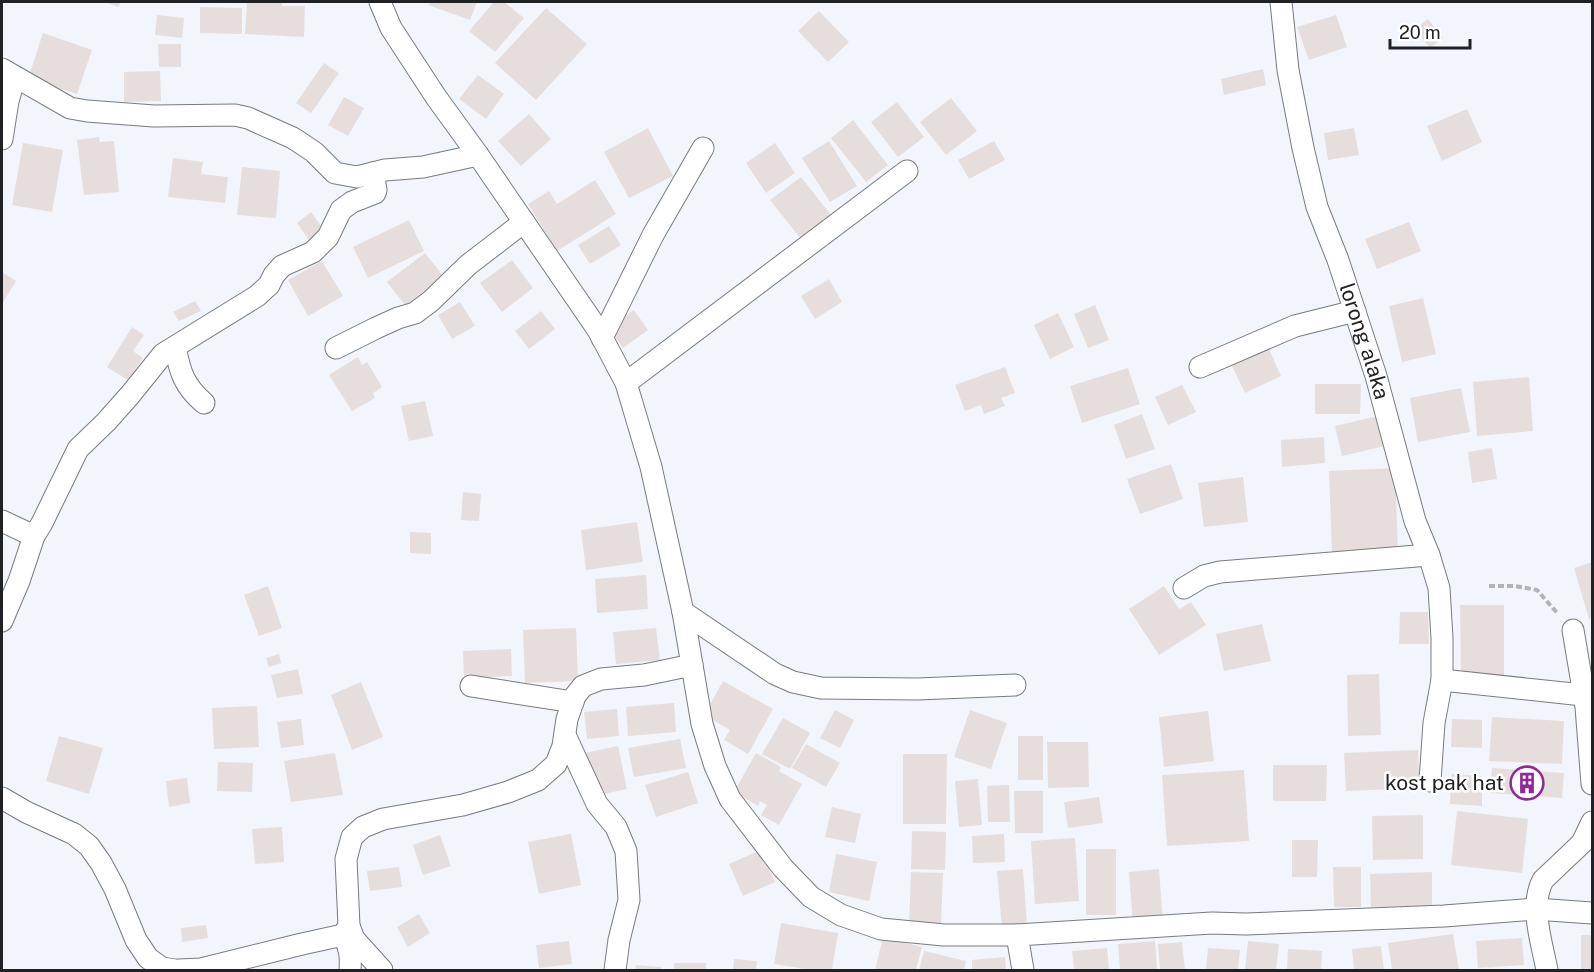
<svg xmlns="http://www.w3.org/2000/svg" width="1594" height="972" font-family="'Public Sans',sans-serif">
<rect width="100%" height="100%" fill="#f2f5fb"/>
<path fill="#e6dedc" d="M105,2H121L118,7Z
M247,2H282V6H305L304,37L245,34Z
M430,2H477L470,20L428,5Z
M494,2H504L524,18L495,52L469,31Z
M200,7L242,8V34L200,33Z
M546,8L587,44L536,100L495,63Z
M819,11L849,42L828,62L798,31Z
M157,15L184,18L182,38L155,35Z
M1336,15L1347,47L1309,60L1297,27Z
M1428,19L1443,38L1430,48L1415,29Z
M43,33L92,50L77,94L28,79Z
M158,44H181V67H159Z
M324,63L339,73L311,113L296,103Z
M1263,69L1266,85L1224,95L1221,79Z
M160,71L161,101L124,102V72Z
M478,75L504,94L486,119L459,99Z
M344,97L364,108L348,136L328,125Z
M951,98L977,131L946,155L920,122Z
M897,102L924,137L898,157L871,122Z
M1467,109L1482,142L1442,161L1427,126Z
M529,114L551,139L521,166L498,141Z
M853,120L888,165L866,182L831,138Z
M648,128L673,176L629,198L604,152Z
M1354,128L1359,155L1328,160L1324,133Z
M99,137L100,142L114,141L119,192L84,195L77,140Z
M829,141L857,186L830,202L802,158Z
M994,141L1005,160L969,179L958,160Z
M23,143L63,150L52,212L12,205Z
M775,143L795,173L766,193L746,163Z
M173,158L203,162L201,174L228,177L225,203L168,197Z
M242,167L280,171L276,218L237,215Z
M801,177L831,215L801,239L770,200Z
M595,180L616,214L557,251L528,204L549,191L557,204Z
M311,212L326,233L311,243L297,223Z
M409,220L424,251L368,278L353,247Z
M1409,222L1421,251L1377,269L1365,239Z
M609,226L621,245L590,264L578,245Z
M425,253L447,281L409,310L387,282Z
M512,260L533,288L502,312L480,283Z
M322,261L343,296L308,316L288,280Z
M2,272L16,281L2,304Z
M829,279L842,302L815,319L801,296Z
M1423,298L1436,354L1402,362L1389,306Z
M195,301L201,311L179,321L173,312Z
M460,302L475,326L452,339L438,315Z
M1095,305L1109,340L1088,348L1074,314Z
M634,310L648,330L623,348L608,327Z
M541,311L555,329L529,349L515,331Z
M1058,313L1074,347L1050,359L1034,325Z
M132,327L144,335L133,351L143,358L128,380L107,367Z
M1268,347L1281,376L1245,393L1231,364Z
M358,357L362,365L367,362L382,387L373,393L375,398L352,411L329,375Z
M1005,367L1015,393L1001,398L1005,406L984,414L981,405L965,411L955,385Z
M1128,368L1140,404L1082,423L1070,386Z
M1529,377L1533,431L1477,436L1473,382Z
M1315,384H1361L1360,414H1315Z
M1182,385L1196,412L1168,425L1155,397Z
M1461,388L1470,432L1418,442L1410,398Z
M425,401L433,436L409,441L401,406Z
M1142,414L1155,449L1126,459L1114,425Z
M1378,416L1385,446L1342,456L1335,426Z
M1324,437L1325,463L1282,467L1281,440Z
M1492,448L1497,479L1472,483L1468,452Z
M1171,464L1183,499L1140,514L1127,479Z
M1395,468L1398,552L1332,554L1329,471Z
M1243,477L1248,522L1204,527L1198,483Z
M463,492L481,494L479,521L461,520Z
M637,522L643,562L586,570L581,530Z
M410,532L431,533V554L410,553Z
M1592,562V618L1589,619L1574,568Z
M646,575L648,609L597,613L595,579Z
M268,586L282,628L259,636L244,595Z
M1164,586L1179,609L1191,602L1206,625L1159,655L1129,609Z
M1460,605H1504V678H1461Z
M1400,612H1428L1429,644H1399Z
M1262,624L1271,661L1224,671L1216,634Z
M576,628L578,681L525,683L523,630Z
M656,628L660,660L616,664L613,632Z
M511,649L512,676L464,678L463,651Z
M279,654L281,663L269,667L266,658Z
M298,669L303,694L277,698L271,675Z
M1379,674L1381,735L1348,736L1347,675Z
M723,681L773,709L748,754L724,740L730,730L704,715Z
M361,682L383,737L352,750L331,695Z
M674,703L676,732L628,736L626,707Z
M257,706L259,747L214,749L212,708Z
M617,709L619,736L587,739L584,712Z
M835,710L854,720L840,748L820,738Z
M970,710L1007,723L991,769L954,757Z
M1208,711L1214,761L1164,767L1159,717Z
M1492,717L1564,721L1562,764L1489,761Z
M783,718L810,733L790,769L762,754Z
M301,719L304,745L281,748L277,722Z
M1452,719L1482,720V748L1451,747Z
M59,736L103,748L89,794L46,781Z
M1018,736H1043V780H1018Z
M680,739L686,768L634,777L628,748Z
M1047,742H1088L1089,787L1048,788Z
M806,744L840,763L826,787L792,768Z
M618,746L627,789L594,796L585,753Z
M1418,750L1420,788L1346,791L1344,753Z
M335,753L343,795L291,802L284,761Z
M756,753L781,767L779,771L802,784L779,825L761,815L767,805L760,801L758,806L734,792Z
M903,754H947L946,824H903Z
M218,762L253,763L252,792L217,791Z
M1273,765H1327L1326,801H1273Z
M1492,768L1564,773L1562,798L1490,793Z
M1244,770L1249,841L1167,846L1162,775Z
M688,772L698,803L656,817L645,785Z
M1451,774L1482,776V806L1450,804Z
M187,778L190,803L169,807L166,781Z
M978,779L982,825L959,827L955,781Z
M1009,785L1010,822H988L987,786Z
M1014,791H1043V833H1015Z
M1099,797L1103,823L1068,828L1064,802Z
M832,807L861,814L855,843L825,837Z
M1457,811L1528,819L1522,873L1451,865Z
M1423,815V859L1373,860L1372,816Z
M282,827L284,862L255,864L252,829Z
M912,831L946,832L945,870L911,869Z
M571,834L581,885L539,894L528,842Z
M1004,834L1005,862L973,863L972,836Z
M440,835L451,866L423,875L413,845Z
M1075,838L1079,901L1035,904L1031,841Z
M1292,840H1318L1317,877H1292Z
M1086,849H1116V915H1086Z
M761,850L775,882L743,896L729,864Z
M836,854L877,862L869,901L829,892Z
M399,867L402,887L370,891L367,871Z
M1333,867H1361V907H1334Z
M1023,869L1027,926L1002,928L997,871Z
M1159,869L1163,923L1133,925L1129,872Z
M911,872L943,873L941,925L909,924Z
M1432,872V906L1371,907L1370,874Z
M419,914L430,933L408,947L397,927Z
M781,923L838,933L832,970H811L774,964Z
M206,925L208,938L182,942L181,928Z
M1453,934L1459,970H1392L1388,943Z
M1581,935H1592V970H1581Z
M883,937L922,947L916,970H875Z
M1522,938L1524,965L1478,968L1476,941Z
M569,941L572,964L539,968L536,945Z
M1155,941L1157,970H1120L1118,944Z
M1248,941L1279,944L1276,970H1245Z
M1182,942L1185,970H1160L1158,944Z
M1381,946L1384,970H1354L1352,949Z
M1107,948L1109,970H1074L1072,951Z
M1208,948L1240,950L1238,970H1206Z
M1288,949L1322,951L1321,970H1287Z
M924,951L966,961L964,970H919Z
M1005,957L1006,970H972V960Z
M734,959L757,961L756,970H733Z
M674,963H706V970H674Z
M636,965L661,967V970H635Z"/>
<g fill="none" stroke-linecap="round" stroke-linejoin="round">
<g stroke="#787b80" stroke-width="23">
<g id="minor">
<path d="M380,2L391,28L436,97L478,155L598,330L626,383L651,467L683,612L702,724L715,766L730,799L783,868L811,897L841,915L881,929L944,935H1017L1212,923L1246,924L1444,916L1535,909L1592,913"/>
<path id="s1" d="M1281,2L1288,70L1303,148L1317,207L1338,260L1376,376L1415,521L1429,555L1439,588L1442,638V680L1434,723L1430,781"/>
<path d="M2,69L70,108L87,111L154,116L235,115L248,118L293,138L314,152L335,173L357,177L385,170L423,167L478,155"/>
<path d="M2,139L8,101L15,77"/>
<path d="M602,338L653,235L703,148"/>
<path d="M175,347C180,372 184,386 204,403"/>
<path d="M336,348L376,328L398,318L415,313L431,301L468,265L524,222"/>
<path d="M1200,367L1295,326L1355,311"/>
<path d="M626,383L907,171"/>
<path d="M2,521L34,536"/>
<path d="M1184,588L1204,576L1220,572L1429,555"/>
<path d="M683,612L775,674L793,682L821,688L917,689L1015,685"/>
<path d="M2,621L19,581L34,536L42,523L78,449L106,422L130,395L163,354L257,296L269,285L274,275L282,266L313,252L328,237L341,210L352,202L375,193L376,190L373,173"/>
<path d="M1573,630L1586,707L1592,784"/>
<path d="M1442,680L1583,695"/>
<path d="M471,686L573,702"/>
<path d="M565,735L597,804L616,827L626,851L629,900L619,940L615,970"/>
<path d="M2,798L26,812L74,834L89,846L101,863L115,889L136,940L148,958L162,968L175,970"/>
<path d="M349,926L354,939L382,970"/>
<path d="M343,935C350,947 351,957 350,970"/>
<path d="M1017,935L1023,970"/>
<path d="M179,970L201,969L302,944L343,935L349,926L346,859L352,837L363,827L383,819L463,805L508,792L538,780L556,764L563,746L567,719L575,696L583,686L601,679L644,675L692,665"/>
<path d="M1547,970C1542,943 1529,906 1543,880L1582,843L1592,822"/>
</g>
</g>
<path stroke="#afb2b7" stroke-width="4" stroke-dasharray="6 3" stroke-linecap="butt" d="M1489,586H1515L1537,590L1558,614"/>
<use href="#minor" stroke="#fff" stroke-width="21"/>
</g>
<defs>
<g id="building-ring" transform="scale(1.725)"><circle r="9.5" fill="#fff" stroke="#8d2c94" stroke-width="1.5"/><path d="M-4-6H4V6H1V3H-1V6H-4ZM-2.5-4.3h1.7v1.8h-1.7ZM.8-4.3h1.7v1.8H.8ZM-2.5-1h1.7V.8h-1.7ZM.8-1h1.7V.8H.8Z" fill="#8d2c94"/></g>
</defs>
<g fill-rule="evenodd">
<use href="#building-ring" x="1527" y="783"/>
</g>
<g text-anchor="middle" stroke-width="5" stroke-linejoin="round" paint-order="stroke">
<g font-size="21" fill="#202124" stroke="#fff">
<text dy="7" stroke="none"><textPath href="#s1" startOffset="351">lorong alaka</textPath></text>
</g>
<g font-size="21" fill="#202124" stroke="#fff" text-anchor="end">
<text x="1504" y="790">kost pak hat</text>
</g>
</g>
<rect width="1594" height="972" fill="none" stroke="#202124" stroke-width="6"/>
<path d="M1390 39v9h80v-9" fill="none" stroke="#202124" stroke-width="3"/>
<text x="1399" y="39" font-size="18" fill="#202124" stroke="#ffffff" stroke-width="4.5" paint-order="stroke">20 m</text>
</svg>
